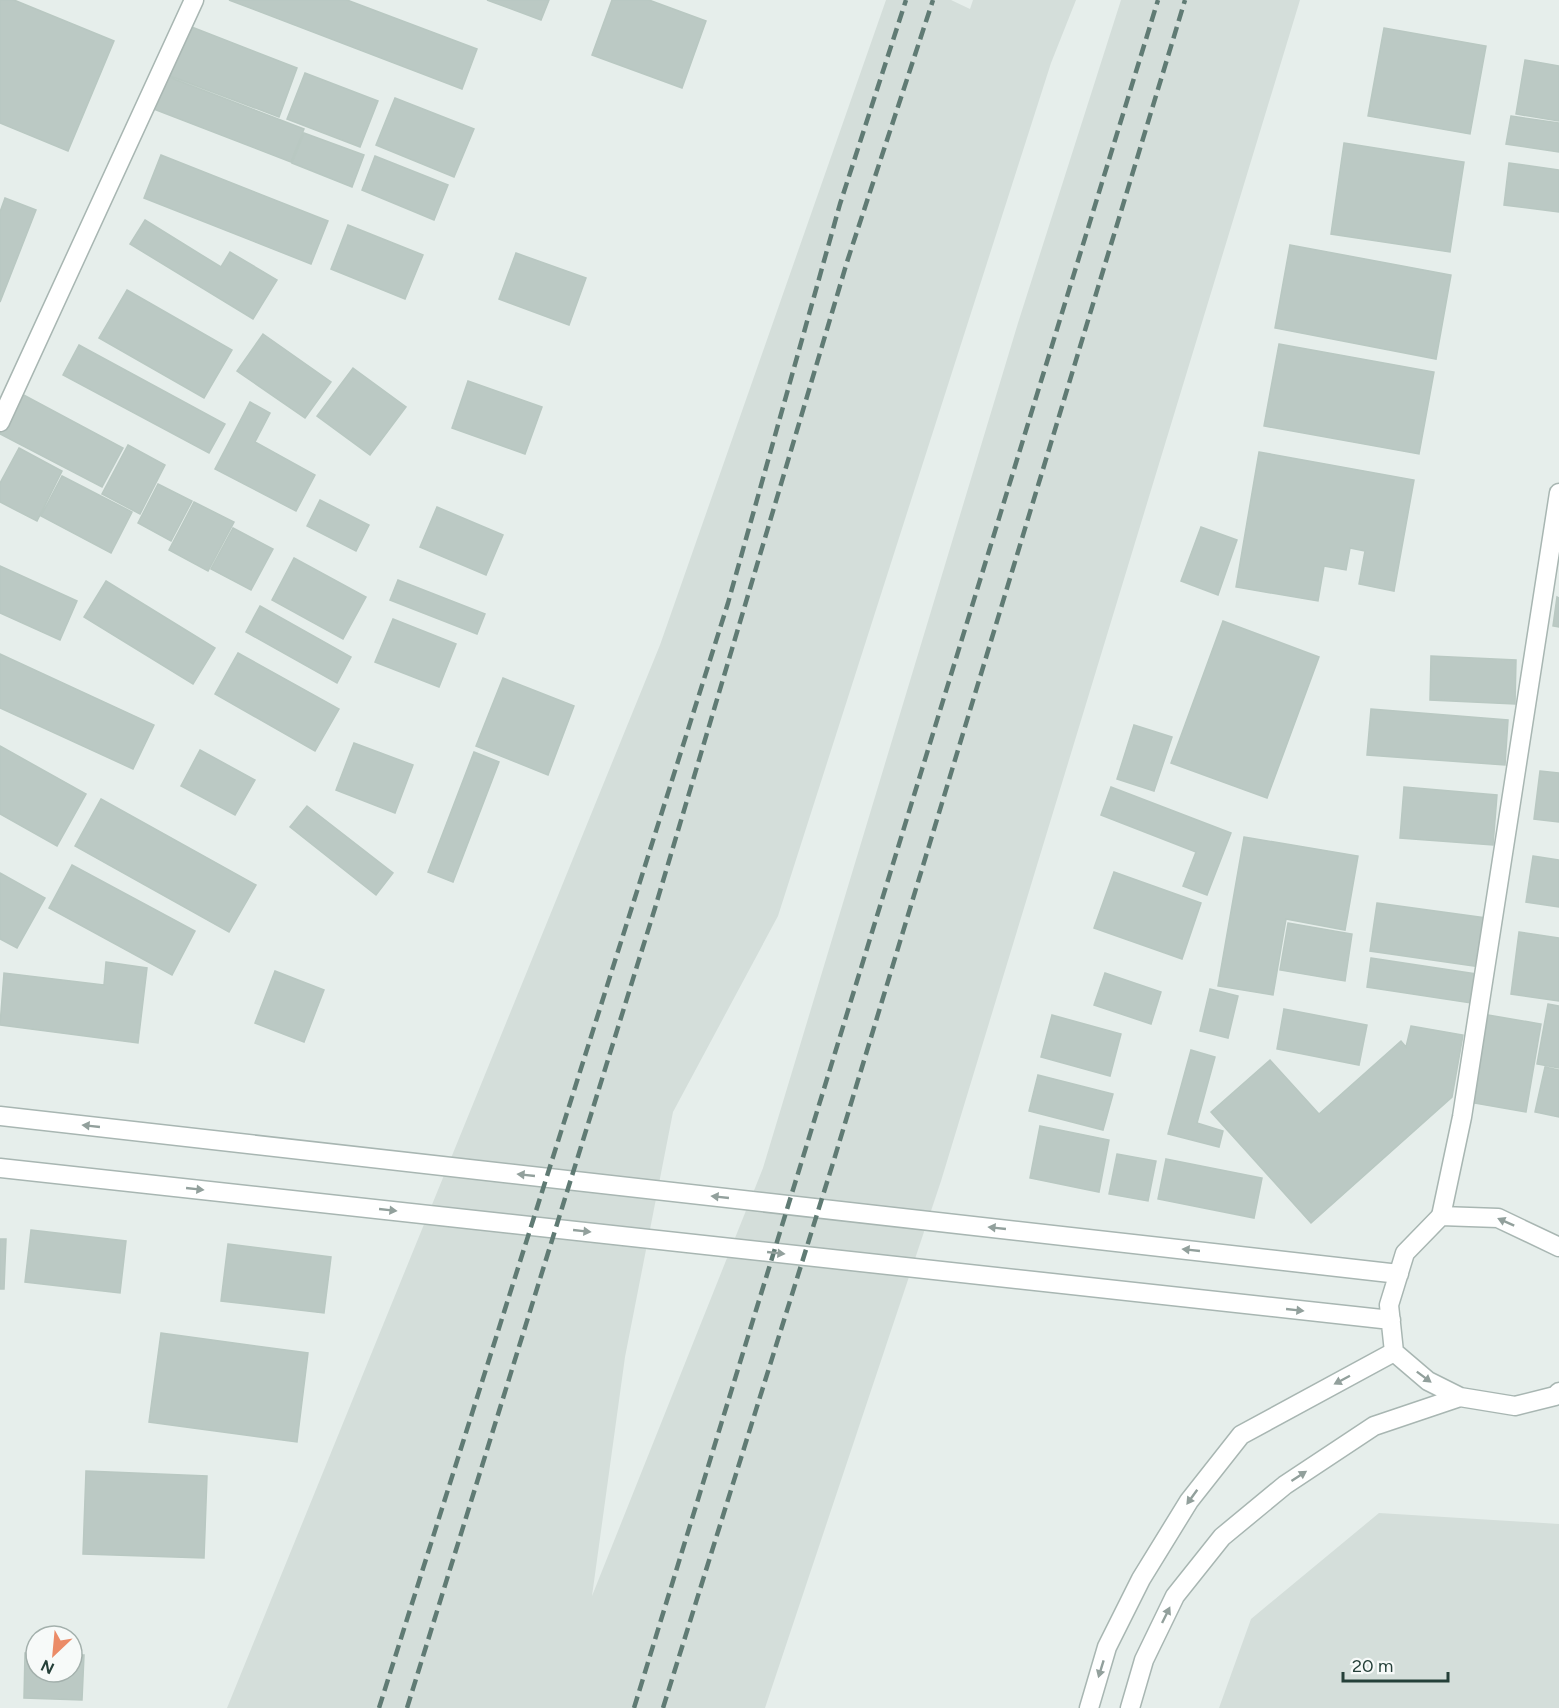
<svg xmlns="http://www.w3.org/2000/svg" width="1559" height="1708" font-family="Figtree,sans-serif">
<rect width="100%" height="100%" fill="#e6eeeb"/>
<path fill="#d4deda" d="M886,0H951L970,9L973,0H1076L1051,63L778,916L673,1112L625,1357L592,1596L763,1168L1018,323L1121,0H1300L941,1181L765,1708H227L660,645Z
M1379,1513L1559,1524V1708H1219L1251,1619Z"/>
<path fill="#bbc9c4" stroke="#b9c8c2" stroke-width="1.5" d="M0,0H14L114,41L68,151L0,123Z
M229,0H347L477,49L462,89Z
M487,0H549L541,20Z
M612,0H649L706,21L682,88L592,55Z
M184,24L297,68L279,117L165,74Z
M1384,28L1486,46L1470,134L1368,116Z
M1525,60L1559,66V121L1516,114Z
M158,73L304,129L291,162L146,106Z
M305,73L378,101L360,147L287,119Z
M395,98L474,129L454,177L376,145Z
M1511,116L1559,123V152L1506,144Z
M304,133L364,155L352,187L292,163Z
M1344,143L1464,162L1450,252L1331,234Z
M161,155L328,221L311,264L144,198Z
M375,156L448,185L434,220L362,190Z
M1509,163L1559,170V212L1504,205Z
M5,198L36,210L0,302V212Z
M145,220L221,267L230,252L277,280L253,319L130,244Z
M348,225L423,255L405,299L331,269Z
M1290,245L1451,275L1436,359L1275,328Z
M516,253L586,278L569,325L499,299Z
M127,290L232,350L204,398L99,338Z
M263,334L331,382L305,418L237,371Z
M1279,344L1434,372L1419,454L1264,426Z
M79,345L225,424L209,453L63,375Z
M353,368L406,407L370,455L317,416Z
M468,381L542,407L525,454L452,428Z
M18,392L123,448L102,487L0,434V427Z
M250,402L270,413L255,442L315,475L296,511L215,469Z
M128,445L165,465L140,514L102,494Z
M19,448L62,471L37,521L0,502V483Z
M1259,452L1414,480L1394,591L1359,584L1365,551L1350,548L1346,570L1324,566L1318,601L1236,587Z
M62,476L132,512L111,553L41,516Z
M158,484L192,501L171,541L138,523Z
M320,500L369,525L356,551L307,526Z
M194,502L234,522L208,571L169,550Z
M437,507L503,535L486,575L420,547Z
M1201,527L1237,540L1218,595L1181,581Z
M233,528L273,549L251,590L211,569Z
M294,558L366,597L343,639L272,600Z
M0,566L77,601L60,640L0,613Z
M398,580L485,614L477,634L390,600Z
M106,581L215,648L193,684L84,617Z
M1557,597L1559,598V627L1553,626Z
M260,606L351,657L337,683L246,632Z
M393,619L456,644L439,687L375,662Z
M1223,621L1319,657L1267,798L1171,763Z
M238,653L339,709L315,751L215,694Z
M0,654L154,725L133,769L0,708Z
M1431,656L1516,660L1515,704L1430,700Z
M503,678L574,706L548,775L476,746Z
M1371,709L1508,720L1505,765L1367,755Z
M1134,725L1172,737L1154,791L1117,779Z
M354,743L413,765L395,813L336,790Z
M0,746L86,794L57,846L0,814Z
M200,750L255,780L235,815L181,786Z
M474,752L499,762L453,882L428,872Z
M1540,771L1559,773V822L1534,819Z
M1111,787L1231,833L1207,895L1183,886L1196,852L1101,815Z
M1404,787L1497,795L1493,845L1400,838Z
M101,799L256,885L229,932L75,846Z
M307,806L393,873L376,895L290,827Z
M1244,837L1358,856L1345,930L1286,919L1273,995L1218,986Z
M1533,856L1559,860V907L1526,902Z
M72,865L195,931L172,975L49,908Z
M1114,872L1201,903L1182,959L1094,928Z
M0,873L45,898L17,948L0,939Z
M1377,903L1486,918L1480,967L1370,951Z
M1288,923L1352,934L1345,981L1280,970Z
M1519,932L1559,938V1001L1511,994Z
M1371,958L1476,974L1471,1003L1367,987Z
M106,962L147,968L138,1043L0,1025L4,973L104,985Z
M275,971L324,990L304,1042L255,1023Z
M1105,973L1161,992L1151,1024L1094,1005Z
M1210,989L1238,996L1228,1038L1200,1031Z
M1548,1004L1559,1006V1068L1537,1064Z
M1284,1009L1367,1025L1359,1065L1277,1049Z
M1052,1015L1121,1034L1110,1076L1041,1057Z
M1488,1015L1541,1024L1526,1112L1474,1103Z
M1411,1026L1463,1035L1452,1097L1311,1223L1211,1112L1270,1060L1319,1114L1401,1041L1406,1047Z
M1191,1050L1215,1057L1197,1123L1223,1131L1219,1147L1168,1134Z
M1545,1067L1559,1070V1117L1535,1112Z
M1038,1075L1113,1094L1103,1130L1029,1111Z
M1040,1126L1109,1140L1099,1192L1030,1178Z
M1117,1154L1156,1161L1148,1201L1109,1194Z
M1166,1159L1262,1178L1254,1218L1158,1199Z
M31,1230L126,1241L120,1293L25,1282Z
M0,1239H6L4,1289H0Z
M228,1244L331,1257L324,1313L221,1301Z
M161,1333L308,1353L297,1442L149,1422Z
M86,1471L207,1476L204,1558L83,1554Z
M25,1653H36V1672H72V1655H84L82,1700L24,1698Z"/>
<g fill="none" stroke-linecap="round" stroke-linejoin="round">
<g stroke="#a8b6b2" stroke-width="21">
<path id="minor" d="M0,422L194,0
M1441,1216L1462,1117L1559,493"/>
</g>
<g stroke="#a8b6b2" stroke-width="21">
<path id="tertiary" d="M0,1116L1399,1274
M0,1168L1391,1320
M1559,1247L1498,1218L1441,1216L1405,1253L1389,1305L1394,1352L1428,1381L1460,1397L1515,1406L1555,1396L1559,1392
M1089,1708L1107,1647L1141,1579L1189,1501L1241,1435L1394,1352
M1130,1708L1144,1660L1175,1596L1222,1537L1285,1485L1374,1426L1460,1397"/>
</g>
<use href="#minor" stroke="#fff" stroke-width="18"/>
<use href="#tertiary" stroke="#fff" stroke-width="18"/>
<path stroke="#607b74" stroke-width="4.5" stroke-dasharray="12 6" stroke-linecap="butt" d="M379,1708L728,603L840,204L906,0
M407,1708L655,908L847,262L933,0
M634,1708L1158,0
M663,1708L833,1163L1185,0"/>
</g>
<defs><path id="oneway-solid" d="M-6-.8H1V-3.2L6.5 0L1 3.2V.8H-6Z" transform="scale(1.5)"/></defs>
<g fill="#92a09c">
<use href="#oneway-solid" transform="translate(91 1126) rotate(-174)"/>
<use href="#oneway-solid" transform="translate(526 1175) rotate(-174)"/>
<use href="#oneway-solid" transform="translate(195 1189) rotate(6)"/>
<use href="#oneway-solid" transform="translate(720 1197) rotate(-174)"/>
<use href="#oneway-solid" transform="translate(388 1210) rotate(6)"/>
<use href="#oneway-solid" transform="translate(1506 1222) rotate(-156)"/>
<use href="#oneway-solid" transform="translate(997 1228) rotate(-174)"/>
<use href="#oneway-solid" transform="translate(582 1231) rotate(6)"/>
<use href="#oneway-solid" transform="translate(1191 1250) rotate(-174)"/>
<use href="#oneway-solid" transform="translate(776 1253) rotate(6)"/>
<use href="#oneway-solid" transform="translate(1295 1310) rotate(6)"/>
<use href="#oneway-solid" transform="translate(1424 1377) rotate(37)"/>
<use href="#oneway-solid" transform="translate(1342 1380) rotate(152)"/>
<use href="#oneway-solid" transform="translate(1299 1476) rotate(-33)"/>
<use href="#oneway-solid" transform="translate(1192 1497) rotate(126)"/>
<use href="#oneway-solid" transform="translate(1166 1615) rotate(-64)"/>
<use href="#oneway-solid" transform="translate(1101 1669) rotate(107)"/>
</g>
<g transform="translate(54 1654) rotate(206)"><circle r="28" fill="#f7faf9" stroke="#a3b0ac" stroke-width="1.5"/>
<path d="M0-4.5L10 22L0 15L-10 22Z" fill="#eb8b67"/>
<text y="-9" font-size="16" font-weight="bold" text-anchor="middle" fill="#254039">N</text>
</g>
<path d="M1343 1672v9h105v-9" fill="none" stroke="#254039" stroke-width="3"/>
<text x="1352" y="1672" font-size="18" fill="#254039" stroke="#f7faf9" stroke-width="4.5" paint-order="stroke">20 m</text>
</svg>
